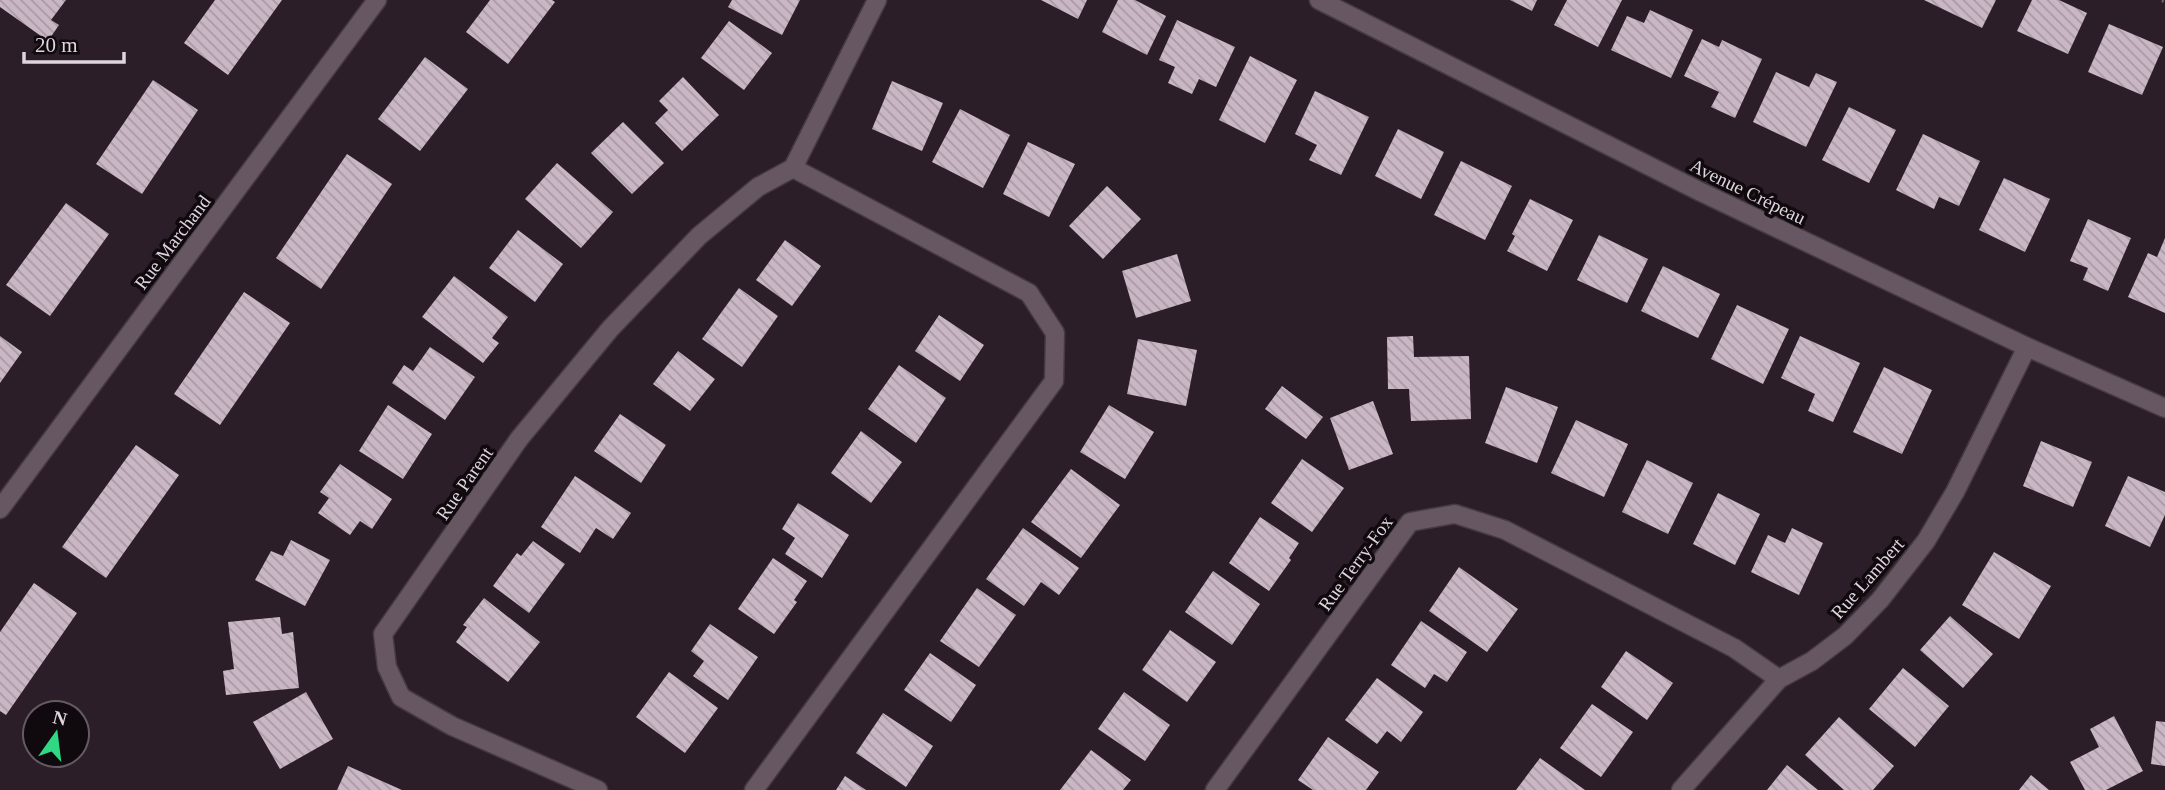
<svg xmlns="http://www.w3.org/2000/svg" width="2165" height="790" font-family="Georgia,serif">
<defs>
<pattern id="building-back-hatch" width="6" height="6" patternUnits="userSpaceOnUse" patternTransform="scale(1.75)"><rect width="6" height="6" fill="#cab7c5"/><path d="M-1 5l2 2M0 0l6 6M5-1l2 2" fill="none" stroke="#a899a4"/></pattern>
</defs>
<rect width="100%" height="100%" fill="#2c1e28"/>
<path fill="url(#building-back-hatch)" d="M0,0H66L51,20L59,25L48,41L0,7Z
M215,0H282L228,75L184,43Z
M490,0H552L555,2L508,64L466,32Z
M732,0H800L782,35L728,7Z
M1041,0H1087L1078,19Z
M1118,0H1135L1166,16L1147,55L1102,32Z
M1510,0H1537L1532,11Z
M1567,0H1622L1598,47L1554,25Z
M1924,0H1996L1982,28Z
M2032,0H2059L2087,13L2068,54L2017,31Z
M1650,10L1693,30L1671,78L1611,50L1627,16L1644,23Z
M1177,20L1235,47L1216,87L1199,79L1192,94L1168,83L1175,67L1159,60Z
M729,21L772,53L744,90L701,58Z
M2109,24L2163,47L2142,95L2088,72Z
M1702,39L1719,47L1722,40L1762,59L1735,118L1711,107L1719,92L1684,76Z
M1250,56L1297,80L1265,143L1219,120Z
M425,57L468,89L420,151L378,119Z
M1776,72L1809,87L1816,73L1837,82L1806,147L1753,122Z
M683,77L719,115L682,151L655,123L668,110L659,101Z
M153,80L198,110L142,194L96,164Z
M892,81L943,103L922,151L872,129Z
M1315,91L1369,117L1341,175L1309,160L1317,145L1295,134Z
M1849,107L1896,130L1869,183L1822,160Z
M960,109L1010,135L983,188L932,162Z
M623,122L664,163L632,194L591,153Z
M1398,129L1444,152L1421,199L1375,176Z
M1923,134L1980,161L1959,206L1939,197L1934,209L1896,190Z
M1028,142L1075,164L1049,217L1003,194Z
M347,154L392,184L321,289L276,258Z
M1461,161L1512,186L1485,240L1434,215Z
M557,163L613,212L581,248L525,199Z
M2004,178L2050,199L2025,252L1979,230Z
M1107,186L1141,219L1103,259L1069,226Z
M1530,199L1573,220L1547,271L1507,251L1515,236L1512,234Z
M66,203L109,234L50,316L6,285Z
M2088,219L2131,238L2108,291L2083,280L2088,268L2070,261Z
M518,230L563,264L535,302L489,268Z
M1599,235L1648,259L1627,303L1577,280Z
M2165,238V313L2128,297L2148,253L2157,257Z
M785,240L821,266L792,306L756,280Z
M1177,254L1191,301L1136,318L1122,271Z
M1663,266L1720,294L1698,338L1641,311Z
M454,276L508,317L492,338L499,343L483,363L422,317Z
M739,288L778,316L742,367L702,339Z
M244,292L290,323L220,425L174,394Z
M1737,305L1789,329L1763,384L1711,359Z
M939,315L984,345L960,381L915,351Z
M0,336L22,352L0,383Z
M1413,336L1414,357L1469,356L1471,419L1411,421L1409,389H1388L1387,337Z
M1800,336L1860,363L1833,422L1808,411L1815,394L1781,378Z
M1138,339L1197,350L1186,406L1127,394Z
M430,347L475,377L445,420L392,383L404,365L413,371Z
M678,351L715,379L690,411L653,384Z
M899,365L946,398L916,443L868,409Z
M1884,367L1932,390L1902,454L1853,432Z
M1282,386L1323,417L1306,439L1265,409Z
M1506,387L1558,407L1537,463L1485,443Z
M1373,401L1393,454L1349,470L1330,418Z
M388,405L432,434L403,479L359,451Z
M1109,405L1154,432L1125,479L1080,452Z
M620,414L666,445L641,483L594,451Z
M1576,420L1628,444L1604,497L1551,473Z
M861,431L902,462L871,503L831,473Z
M2041,441L2092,462L2073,507L2023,486Z
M136,445L179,475L106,578L62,547Z
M1302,459L1344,488L1312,532L1271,503Z
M1647,460L1693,483L1668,534L1622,512Z
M340,464L392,499L372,529L360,521L350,535L318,513L329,498L320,492Z
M1071,469L1120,505L1081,558L1031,522Z
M575,476L631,513L613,539L596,528L580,553L541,527Z
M2128,476L2165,492V515L2150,547L2105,526Z
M1718,493L1760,514L1735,565L1693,544Z
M798,503L849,535L822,578L785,554L795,538L782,529Z
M1260,517L1299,543L1289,558L1291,560L1269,591L1229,563Z
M1023,528L1079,568L1059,595L1041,582L1024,606L986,579Z
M1792,528L1823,543L1799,595L1751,572L1768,535L1785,543Z
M291,540L330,560L305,606L255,580L271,551L283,556Z
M533,541L565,564L529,613L493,586L517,553L521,556Z
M1994,552L2051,586L2019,639L1962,605Z
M773,558L807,581L794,600L797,602L774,634L738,609Z
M1459,567L1518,609L1487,652L1429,611Z
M1213,571L1260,604L1232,645L1185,612Z
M34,583L77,613L6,715L0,711V632Z
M977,588L1016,615L979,667L940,641Z
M484,598L540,642L508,682L456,642L467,627L463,625Z
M1950,616L1993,654L1963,688L1920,650Z
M280,617L282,634L293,632L299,688L226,695L223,671L234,669L228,622Z
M1421,621L1467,652L1447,682L1434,674L1425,688L1391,665Z
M710,624L758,657L728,700L693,676L704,661L691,651Z
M1170,630L1216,662L1187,702L1142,670Z
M1626,651L1673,683L1647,720L1601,687Z
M930,653L976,685L951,722L904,690Z
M1903,668L1949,706L1915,747L1869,709Z
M669,672L718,708L685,753L636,717Z
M1377,678L1423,712L1401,742L1387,731L1377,744L1345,720Z
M306,692L333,739L280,769L253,722Z
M1124,692L1170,725L1145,761L1098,729Z
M1592,704L1633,732L1601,777L1560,748Z
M883,713L933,746L906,787L856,753Z
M2114,716L2143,771L2106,790H2085L2070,762L2099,747L2090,729Z
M1839,717L1894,766L1873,790H1844L1805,755Z
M2156,721L2165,722V766L2151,764Z
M1328,737L1379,772L1366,790H1313L1298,780Z
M1091,750L1131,780L1123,790H1060Z
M1540,758L1585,790H1516Z
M1787,765L1818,790H1767Z
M348,766L402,790H337Z
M2031,775L2049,790H2019Z
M845,776L866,790H836Z"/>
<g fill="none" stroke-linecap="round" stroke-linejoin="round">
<g stroke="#453942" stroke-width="21">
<path id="street" d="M1319,0L1699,191L2027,347L2165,408
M0,509L377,0
M598,790L452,726L401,697L387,667L383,634L519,439L610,329L699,236L758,187L793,168L877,0
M754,790L1054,381L1055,333L1029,293L793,168
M1215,790L1410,522L1455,514L1505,530L1734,648L1779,679
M1681,790L1779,679L1812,661L1845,636L1880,600L1926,541L1955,492L2027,347"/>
</g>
<path stroke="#71656e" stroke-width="4.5" stroke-dasharray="2 5" stroke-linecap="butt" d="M2162,0L2165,1"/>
<use href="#street" stroke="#675763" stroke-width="18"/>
</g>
<g text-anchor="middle" stroke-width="7" stroke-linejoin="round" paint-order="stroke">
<g font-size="19" fill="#dfd5dc" stroke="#100a0f">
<text transform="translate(1748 191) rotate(26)" y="7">Avenue Crépeau</text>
<text transform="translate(172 242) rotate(-53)" y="7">Rue Marchand</text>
<text transform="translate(464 483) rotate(-55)" y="7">Rue Parent</text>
<text transform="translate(1355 563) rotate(-54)" y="7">Rue Terry-Fox</text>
<text transform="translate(1867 578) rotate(-49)" y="7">Rue Lambert</text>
</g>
</g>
<g transform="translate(56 734) rotate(14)"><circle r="33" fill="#100a0f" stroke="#635b61" stroke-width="2"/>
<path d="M0-5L12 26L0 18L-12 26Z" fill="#30d883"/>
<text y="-10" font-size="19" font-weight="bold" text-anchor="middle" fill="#dfd5dc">N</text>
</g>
<path d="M24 52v10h100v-10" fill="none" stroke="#dfd5dc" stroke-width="3.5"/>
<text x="35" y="52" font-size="21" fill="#dfd5dc" stroke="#100a0f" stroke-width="5" paint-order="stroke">20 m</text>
</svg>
